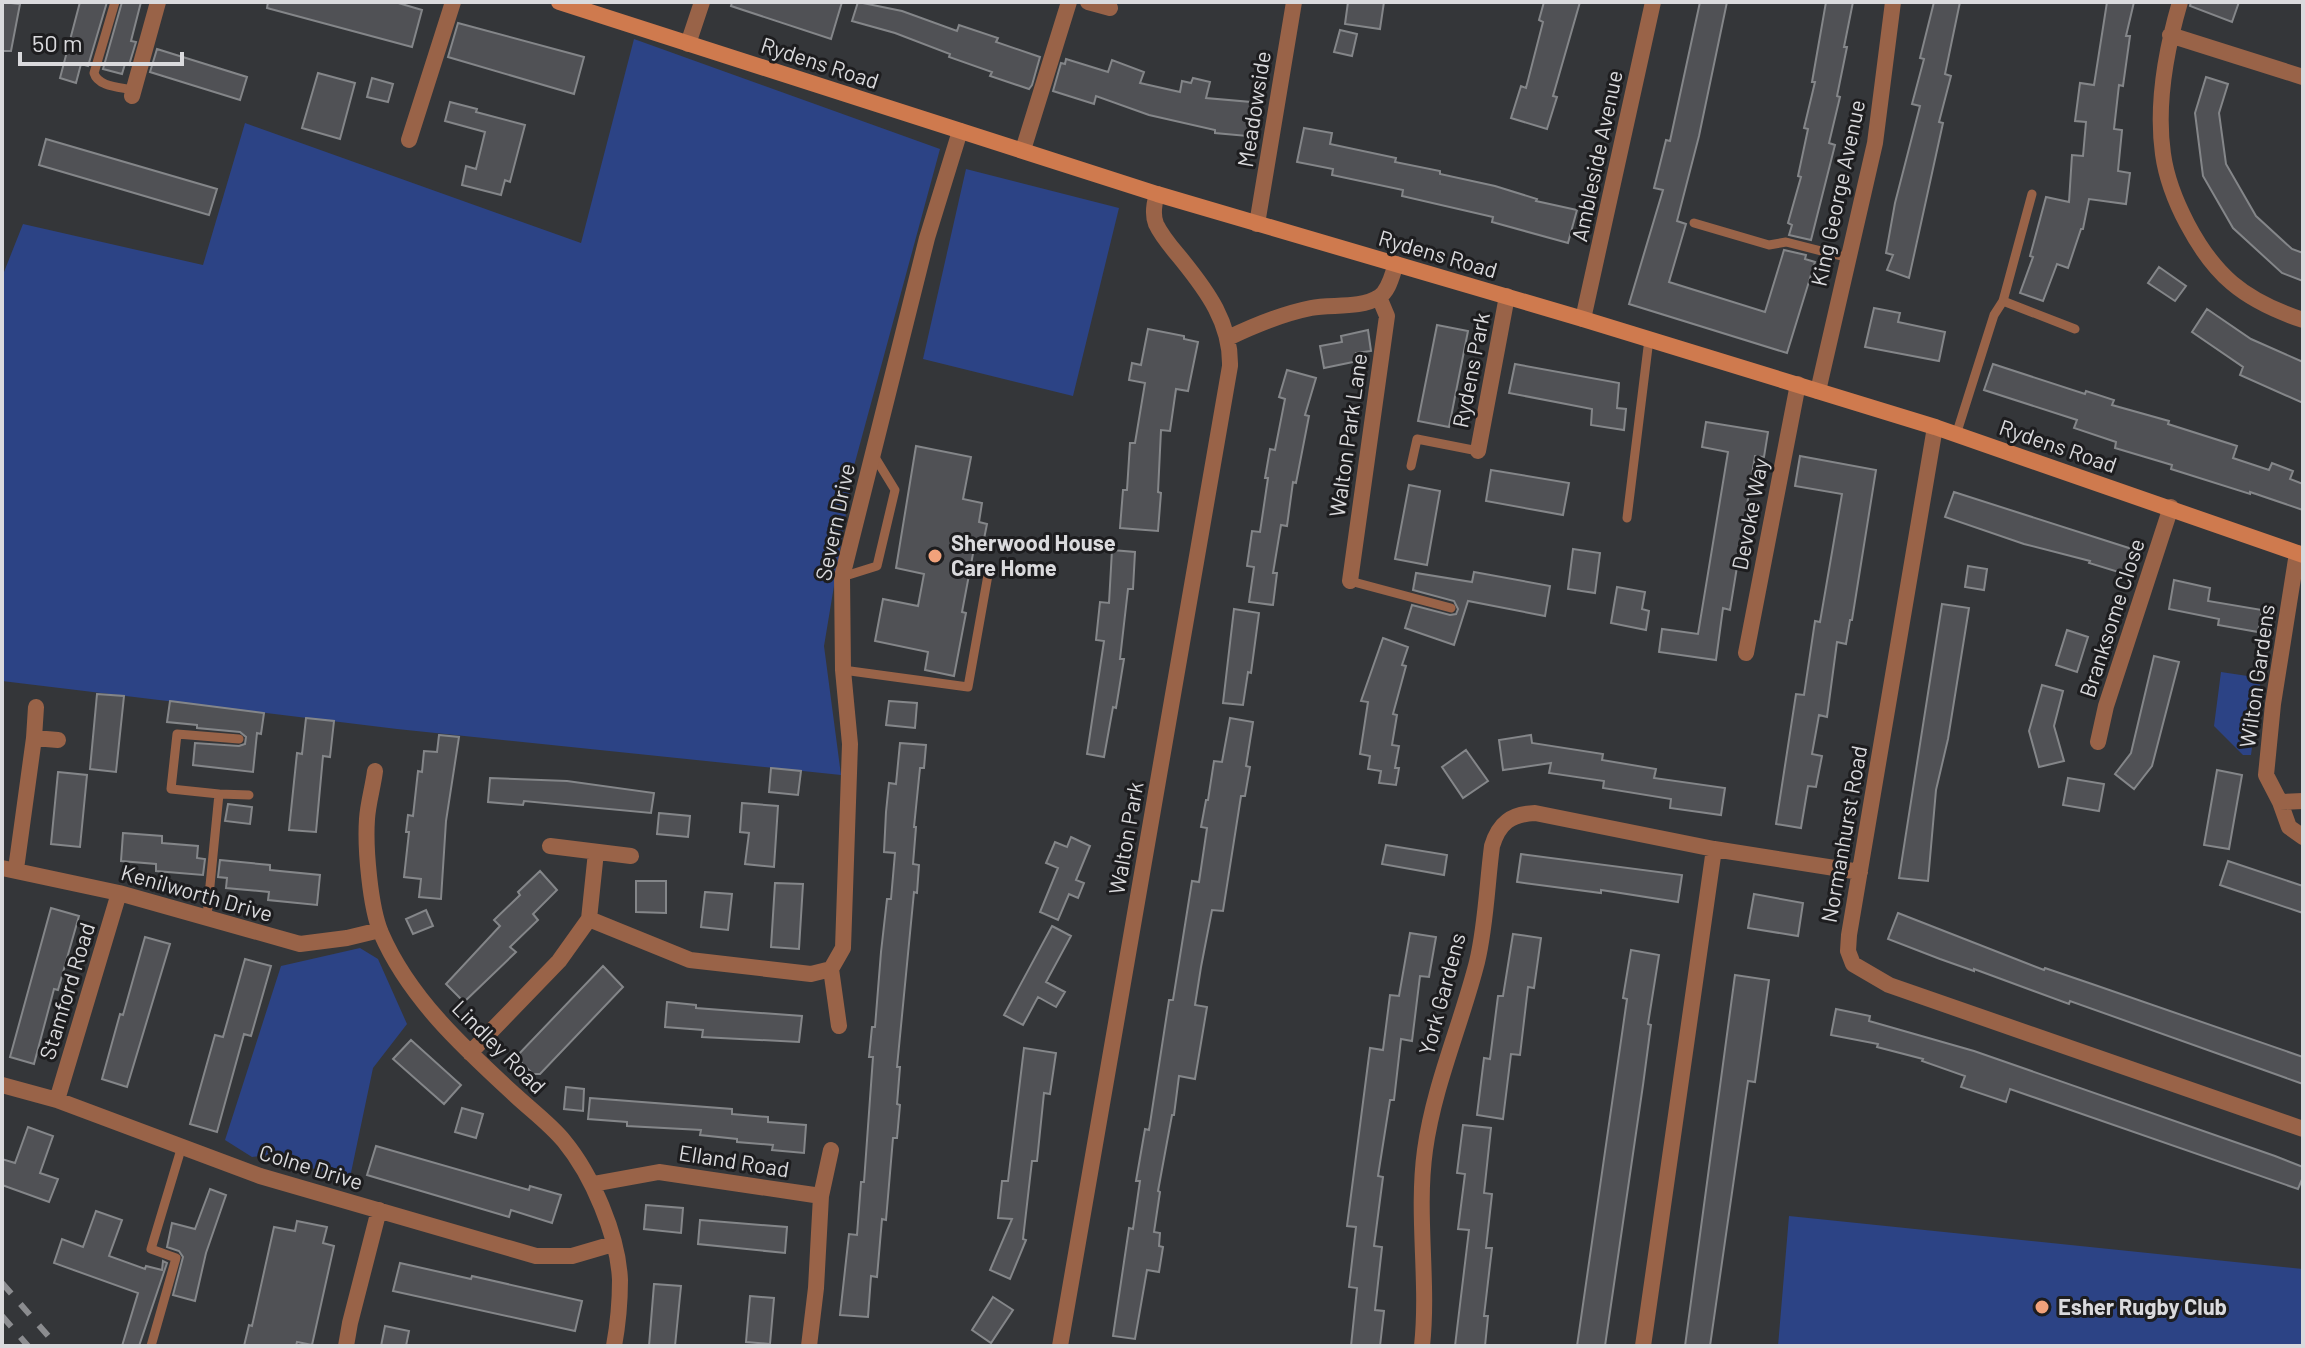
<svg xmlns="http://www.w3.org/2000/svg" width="2305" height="1348" font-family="Barlow,sans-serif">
<rect width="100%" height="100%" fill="#343639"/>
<path fill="#2c4385" d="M634,39L940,149L854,466L824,646L841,775L397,729L2,681V277L23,224L203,265L245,123L581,243Z
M966,169L1119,208L1073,396L923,359Z
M2221,672L2261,678L2251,755H2243L2214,726Z
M360,948L378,959L407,1024L373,1068L348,1187L334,1175L269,1155L252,1157L225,1140L281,966Z
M1789,1216L2303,1269V1346H1778Z"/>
<path fill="#505155" stroke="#848689" stroke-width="2" d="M2,2L20,4L11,51H2Z
M80,2H107L88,66L81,64L76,83L60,78Z
M122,2H141L131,41L136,42L129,65L125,64L122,74L103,69Z
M268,2H395L422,10L412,47L267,8Z
M732,2H842L831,39L731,6Z
M858,2L902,11L957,31L959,25L998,38L996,42L1040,57L1032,85L1029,89L990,76L992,72L949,57L950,54L895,33L852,21Z
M1348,2H1384L1380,29L1345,24Z
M1544,2H1580L1553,96L1557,97L1547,129L1511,118L1521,86L1526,88L1543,22L1539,20Z
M1700,2H1727L1699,136L1677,221L1686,224L1669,282L1765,312L1784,250L1806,255L1805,259L1815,262L1787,353L1629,304L1663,190L1654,188L1666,140L1670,141Z
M1826,2H1853L1844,47H1847L1837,96L1840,97L1829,143L1835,145L1811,240L1789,235L1792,225L1788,223L1801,177L1798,176L1808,129L1804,128L1815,82H1812Z
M1934,2H1960L1945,74L1951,76L1939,122L1943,123L1909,278L1887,270L1893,255L1886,253L1895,203L1920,106L1912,104L1924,59L1920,58Z
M2107,2H2134L2126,36H2130L2123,86L2119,85L2114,129L2122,130L2118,171L2130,173L2126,204L2089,199L2083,229H2081L2068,268L2057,264L2043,301L2020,293L2033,257L2030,256L2046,197L2069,202L2072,155L2083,156L2086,122L2075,121L2080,83L2094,85Z
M2191,2H2239L2232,22L2190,6Z
M458,23L584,57L574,94L448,57Z
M1340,30L1357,34L1352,56L1334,52Z
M157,49L247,77L240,100L150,72Z
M1066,59L1108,72L1112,60L1144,72L1140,83L1180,92L1182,81L1191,83L1193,78L1210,82L1206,98L1251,102L1247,136L1215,133V130L1149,115L1096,96L1094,104L1053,91L1061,63L1065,64Z
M318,73L355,83L340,139L302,128Z
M2206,77L2228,84L2219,113L2226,164L2256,216L2292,249L2303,253V281L2282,273L2233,228L2203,176L2195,113Z
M372,78L393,84L388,102L367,97Z
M450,102L477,109L476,112L525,125L510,182L505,180L501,195L462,185L466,166L476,169L485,132L445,121Z
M1304,128L1332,133L1330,144L1396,158L1395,162L1440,171V174L1495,186L1537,199L1536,201L1577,210L1568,243L1492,222L1493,217L1402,196L1403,190L1332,175L1333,169L1297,162Z
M46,139L217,189L209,215L39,165Z
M2159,267L2186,286L2175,301L2148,283Z
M1874,308L1900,313L1898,322L1945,332L1939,361L1865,347Z
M2207,309L2251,339L2303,362V403L2240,375L2243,367L2192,332Z
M1437,325L1468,331L1449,427L1418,421Z
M1148,329L1184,336V339L1198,342L1188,391L1176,389L1170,431L1161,430L1158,492L1161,493L1158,531L1120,528L1123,490H1127L1130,443H1135L1145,383L1129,380L1132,363L1141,365Z
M1368,330L1371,351L1356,353L1358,361L1324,368L1320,346L1342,342L1341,336Z
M1515,364L1619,383L1617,408L1626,409L1624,430L1591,425L1592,409L1509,393Z
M1993,364L2085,394L2086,391L2114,400L2112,405L2169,421L2168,424L2237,446L2233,458L2269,470L2272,463L2293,471L2290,479L2303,484V510L2250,492V494L2171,469L2172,465L2115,448L2116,442L2074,428L2077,420L1984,390Z
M1287,370L1316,378L1305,415L1309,416L1296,483L1293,482L1287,526L1281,525L1273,573H1277L1273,605L1249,602L1254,567L1247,566L1252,531L1260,532L1268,478H1265L1270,449L1275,450L1285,399L1279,397Z
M1706,422L1768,432L1764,457L1755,456L1730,610L1723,608L1716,660L1659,652L1662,629L1698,634L1728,452L1702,447Z
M916,446L971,457L963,499L982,503L979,522L987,524L983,544L975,543L962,612L966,613L954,676L925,670L928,652L875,641L883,599L918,606L924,574L896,568Z
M1800,456L1876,470L1852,620H1850L1846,644L1837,642L1827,717L1819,715L1812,754L1822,756L1816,787L1808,786L1801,828L1776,824L1796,694L1804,695L1815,621L1820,622L1842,494L1795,486Z
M1491,470L1569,483L1563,515L1486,501Z
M1409,485L1440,491L1427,565L1395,559Z
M1954,492L2132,549L2125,574L2089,563L2090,561L2024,544L1945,517Z
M1573,549L1600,553L1595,593L1568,589Z
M1112,550L1135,552L1133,589H1128L1120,659H1124L1116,708L1113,707L1104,757L1087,754L1104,641L1096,640L1100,602L1109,603Z
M1968,566L1987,569L1984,590L1965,587Z
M1474,572L1550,586L1545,616L1468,601L1454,645L1405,628L1412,605L1450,615L1456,614L1458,609L1454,601L1413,590L1416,573L1472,582Z
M2174,580L2210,588L2208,601L2262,610L2258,632L2218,625L2219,619L2169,609Z
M1617,587L1645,592L1642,609L1649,611L1646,630L1611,623Z
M1942,604L1969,608L1948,739L1936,790L1928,881L1899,878Z
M1234,609L1259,613L1251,673L1248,672L1243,705L1223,703Z
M2067,630L2088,637L2077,672L2056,665Z
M1383,638L1408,647L1402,665L1406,666L1393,714L1397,715L1392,745L1399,746L1395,768H1399L1396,785L1379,783L1381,771L1368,769L1370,756L1360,754L1368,702L1361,701Z
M2154,656L2179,662L2152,766L2134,789L2115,774L2131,753Z
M2042,685L2063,691L2054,726L2064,761L2039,767L2029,731Z
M97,694L124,696L116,772L90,769Z
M170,701L264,713L261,734L257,733L253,772L193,765L195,743L239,746L245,744L246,737L240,732L197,728V725L167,722Z
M889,701L917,703L915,728L886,725Z
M306,718L334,721L330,757L323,756L316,832L289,830L297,753L302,754Z
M1230,718L1253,722L1246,766L1250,767L1245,796H1241L1223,911L1212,910L1201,967L1195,1005L1207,1007L1195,1079L1179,1076L1174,1115H1172L1158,1191L1160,1192L1154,1232L1160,1233L1159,1246L1163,1247L1159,1272L1147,1270L1135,1339L1113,1336L1129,1228L1133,1229L1140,1181H1136L1145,1129L1149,1130L1169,1000H1173L1192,881L1199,882L1207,828L1201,827L1206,800H1208L1214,761L1222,762Z
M439,735L459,737L446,821L441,899L419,897L421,879L404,877L409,832H406L408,815L413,816L418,771L422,772L424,751L437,752Z
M1531,735L1532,743L1603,754L1602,760L1656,769L1654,778L1725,788L1721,815L1670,808L1671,799L1603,788L1604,781L1549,773L1551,763L1503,770L1499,740Z
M900,743L926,745L924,768H920L914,827H916L913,864L919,865L917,893L914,892L897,1067H900L897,1104L900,1105L897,1138H893L886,1220L882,1219L877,1277L871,1276L868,1317L840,1315L849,1234L857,1235L861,1182H864L873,1057H869L872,1027H875L881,952L887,899H891L895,853L884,852L886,812L889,783L896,784Z
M1466,750L1488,781L1463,798L1442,767Z
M771,768L801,771L798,795L769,792Z
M2217,770L2242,775L2229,849L2204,845Z
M58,772L87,775L80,847L51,844Z
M490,778L567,781L654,793L651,813L524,801L523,805L488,802Z
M2068,778L2104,784L2099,811L2063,805Z
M742,803L778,806L774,867L745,864L749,833L740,832Z
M228,804L252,807L250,824L225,821Z
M659,813L690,816L688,837L657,834Z
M123,833L162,836V843L198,846L197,858L205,859L203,875L156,871V864L121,861Z
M1071,837L1090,846L1076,880L1084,883L1078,898L1069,894L1058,920L1040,912L1058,868L1046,863L1055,842L1067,847Z
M1386,845L1447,855L1444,875L1382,864Z
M1521,854L1682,875L1678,902L1601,890V893L1517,882Z
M220,860L270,865V870L320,875L317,905L268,900L269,892L226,888L227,878L218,877Z
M2228,861L2303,886V913L2220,885Z
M540,871L557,890L533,914L538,920L510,947L516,952L464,1002L446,984L500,926L494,920L520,895L518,892Z
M636,881H666V913L636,912Z
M775,883L803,884L799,949L771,947Z
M705,892L732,894L728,930L701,927Z
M1754,894L1803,903L1798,936L1748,928Z
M51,908L79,916L58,990L54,989L34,1064L10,1057Z
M426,910L433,926L413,934L406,919Z
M1898,913L2044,970L2045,968L2092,984L2303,1057V1084L2070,1001L2069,1004L1974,969V971L1940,959L1888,939Z
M1052,926L1071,936L1046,982L1065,992L1056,1007L1038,997L1023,1025L1004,1015Z
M1410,933L1436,937L1429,977L1420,976L1412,1041L1401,1039L1394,1100H1390L1378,1176L1383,1177L1374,1246L1382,1247L1375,1310L1384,1311L1380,1346H1351L1357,1288L1349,1287L1356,1227L1347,1226L1370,1048L1383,1050L1390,995L1399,996Z
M1513,934L1541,938L1534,988L1528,987L1520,1055L1511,1054L1503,1119L1477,1115L1484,1058L1490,1059L1498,996H1503Z
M145,937L170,944L127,1087L102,1079L120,1014L123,1015Z
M1631,950L1659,955L1648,1024L1651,1025L1643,1085L1605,1346H1577L1627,999L1623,998Z
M245,959L271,966L251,1036L244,1034L217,1132L190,1124L215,1035L223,1037Z
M603,966L623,987L540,1074H533L516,1057Z
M1735,975L1769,980L1755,1082L1748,1081L1710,1346H1685Z
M667,1002L696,1005V1008L802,1016L799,1042L702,1037L703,1030L665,1027Z
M1836,1009L1870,1016L1869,1021L1974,1051L2275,1156L2303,1167V1177L2298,1189L2010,1089L2006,1102L1961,1087L1965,1076L1922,1061L1923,1059L1877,1047L1878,1044L1831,1035Z
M411,1040L461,1085L444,1104L393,1059Z
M1024,1048L1056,1053L1050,1094L1044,1093L1037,1161H1032L1023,1239L1026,1240L1010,1279L990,1270L1012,1219L998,1218L1002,1181H1008Z
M566,1087L584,1089L583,1111L564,1109Z
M590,1098L732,1109V1114L768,1117V1122L806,1125L804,1153L772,1150L773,1145L737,1142V1139L700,1135L701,1130L627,1126V1122L588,1119Z
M462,1108L483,1114L476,1138L455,1132Z
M1463,1125L1491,1128L1484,1193L1492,1194L1486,1248H1492L1484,1316H1488L1485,1346H1455L1469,1230L1458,1229L1465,1174L1457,1173Z
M28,1127L53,1136L40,1173L58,1179L49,1202L2,1185V1159L15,1163Z
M376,1146L529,1190L530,1186L561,1195L552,1223L511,1210L509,1217L367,1175Z
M210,1189L226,1195L206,1253L195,1301L173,1295L183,1257L179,1251L167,1247L172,1223L195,1229Z
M646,1205L683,1208L681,1233L644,1229Z
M96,1211L122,1220L109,1256L145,1269L146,1266L162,1270L163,1261L167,1263L139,1346H122L138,1293L54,1263L62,1239L83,1247Z
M700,1220L787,1227L785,1253L698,1244Z
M297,1221L327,1227L323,1243L334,1246L312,1345L297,1342L296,1346H244L249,1325L252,1326L274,1227L295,1231Z
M400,1263L471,1279L472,1276L582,1301L575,1331L393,1291Z
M654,1284L681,1286L675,1346H649Z
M750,1296L774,1298L770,1344L746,1342Z
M993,1297L1013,1310L991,1343L972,1330Z
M385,1326L409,1331L406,1346H381Z"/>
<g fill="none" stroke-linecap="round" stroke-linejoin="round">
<path stroke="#996348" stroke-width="9" d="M115,2L94,73C98,87 120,87 133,90
M1694,223L1769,245L1786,242L1849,258
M2003,301L2075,329
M1956,435L1994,315L2003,301L2032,194
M1411,466L1417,439L1478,451
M1627,518L1649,339
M842,577L877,566L895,490L873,454
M1350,581L1451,608
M843,670L968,687L988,575
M219,794L249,795
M207,916L219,794L171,789L177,734L239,739
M151,1346L176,1258L151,1249L182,1146"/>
<path stroke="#996348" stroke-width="16" d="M1088,2L1110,8
M2180,2C2166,50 2156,105 2163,154C2169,197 2199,255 2232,283C2252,300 2279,312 2303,320
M2170,35L2303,77
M688,44L702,2
M132,96L158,2
M409,140L453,2
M1023,150L1069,2
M1257,224L1294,2
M1583,319L1653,2
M1228,338C1255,325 1281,314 1311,308C1332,304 1360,309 1379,297C1389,291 1392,275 1396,264
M1818,391L1875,143L1893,2
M1935,427L1849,935L1848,951L1853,964L1889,985L2303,1129
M1478,451L1507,296
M2297,553L2273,704L2266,775L2280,802L2289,827L2303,837
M1350,581L1387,316L1379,297
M1746,653L1798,384
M34,738L36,707
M2098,742L2106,706L2171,507
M375,771C373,787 368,803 367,819C365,847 370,907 381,933C409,998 464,1048 515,1095C531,1110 550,1124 564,1141C592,1175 618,1235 620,1280C620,1302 618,1324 614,1346
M2280,802L2303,801
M550,846L631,856
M2,868L119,893L300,944L347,938L380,930
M16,869L34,738L58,740
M589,919L690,960L811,974L831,969
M839,1026L831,969L843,948L850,744L843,670L842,577L927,238L960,131
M470,1053L559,961L589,919L596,852
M2,1085L57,1100L260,1176L536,1256H572L613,1244
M57,1100L119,893
M593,1184L659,1172L821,1196L831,1150
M346,1346L350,1323L379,1210
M809,1346L816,1288L821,1196
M1060,1346L1230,366C1231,323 1207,291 1182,260C1173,249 1162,237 1156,224C1152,214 1154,204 1157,194
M1422,1346C1429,1281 1416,1215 1425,1150C1434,1085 1461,1025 1477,962C1486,925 1487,884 1492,846C1499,823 1511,814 1535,813L1714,849L1860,872
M1643,1346L1714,849"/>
<path stroke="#cf7a4e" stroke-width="16" d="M559,2L1157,194L1583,319L1935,427L2303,555"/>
<path stroke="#8b8c8f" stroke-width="6" stroke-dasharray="14 14" stroke-linecap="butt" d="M2,1283L57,1346
M2,1316L28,1346"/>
</g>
<g fill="#f1a27b" stroke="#1d1d1f" stroke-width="3">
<circle cx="935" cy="556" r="8"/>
<circle cx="2042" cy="1307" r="8"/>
</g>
<g text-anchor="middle" stroke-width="6" stroke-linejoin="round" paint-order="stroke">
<g font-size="22" fill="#dadadd" stroke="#1d1d1f">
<text transform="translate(820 63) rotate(18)" y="8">Rydens Road</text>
<text transform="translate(1254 109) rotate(-81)" y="8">Meadowside</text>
<text transform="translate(1597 156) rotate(-78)" y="8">Ambleside Avenue</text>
<text transform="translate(1838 193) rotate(-78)" y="8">King George Avenue</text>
<text transform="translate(1438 254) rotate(16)" y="8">Rydens Road</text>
<text transform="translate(1471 370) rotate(-79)" y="8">Rydens Park</text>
<text transform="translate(1348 435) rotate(-82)" y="8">Walton Park Lane</text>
<text transform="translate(2058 446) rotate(19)" y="8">Rydens Road</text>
<text transform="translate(1750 514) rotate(-79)" y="8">Devoke Way</text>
<text transform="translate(835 522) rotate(-78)" y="8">Severn Drive</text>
<text transform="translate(2112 618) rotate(-72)" y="8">Branksome Close</text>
<text transform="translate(2257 676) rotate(-82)" y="8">Wilton Gardens</text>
<text transform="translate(1844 834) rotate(-80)" y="8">Normanhurst Road</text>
<text transform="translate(1126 838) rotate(-80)" y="8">Walton Park</text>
<text transform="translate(197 893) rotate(16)" y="8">Kenilworth Drive</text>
<text transform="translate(67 991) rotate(-73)" y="8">Stamford Road</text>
<text transform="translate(1442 994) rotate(-75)" y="8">York Gardens</text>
<text transform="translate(499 1047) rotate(45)" y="8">Lindley Road</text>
<text transform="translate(734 1161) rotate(9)" y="8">Elland Road</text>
<text transform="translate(311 1167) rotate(17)" y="8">Colne Drive</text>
</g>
<g font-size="22" font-weight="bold" fill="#dadadd" stroke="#1d1d1f" text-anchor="start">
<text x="951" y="551">Sherwood House<tspan x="951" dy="25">Care Home</tspan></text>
<text x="2058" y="1315">Esher Rugby Club</text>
</g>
</g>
<rect width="2305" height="1348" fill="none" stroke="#dadadd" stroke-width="8"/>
<path d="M20 52v12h162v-12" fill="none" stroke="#dadadd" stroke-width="4"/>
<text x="32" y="52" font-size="24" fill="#dadadd" stroke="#1d1d1f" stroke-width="6" paint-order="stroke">50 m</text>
</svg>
